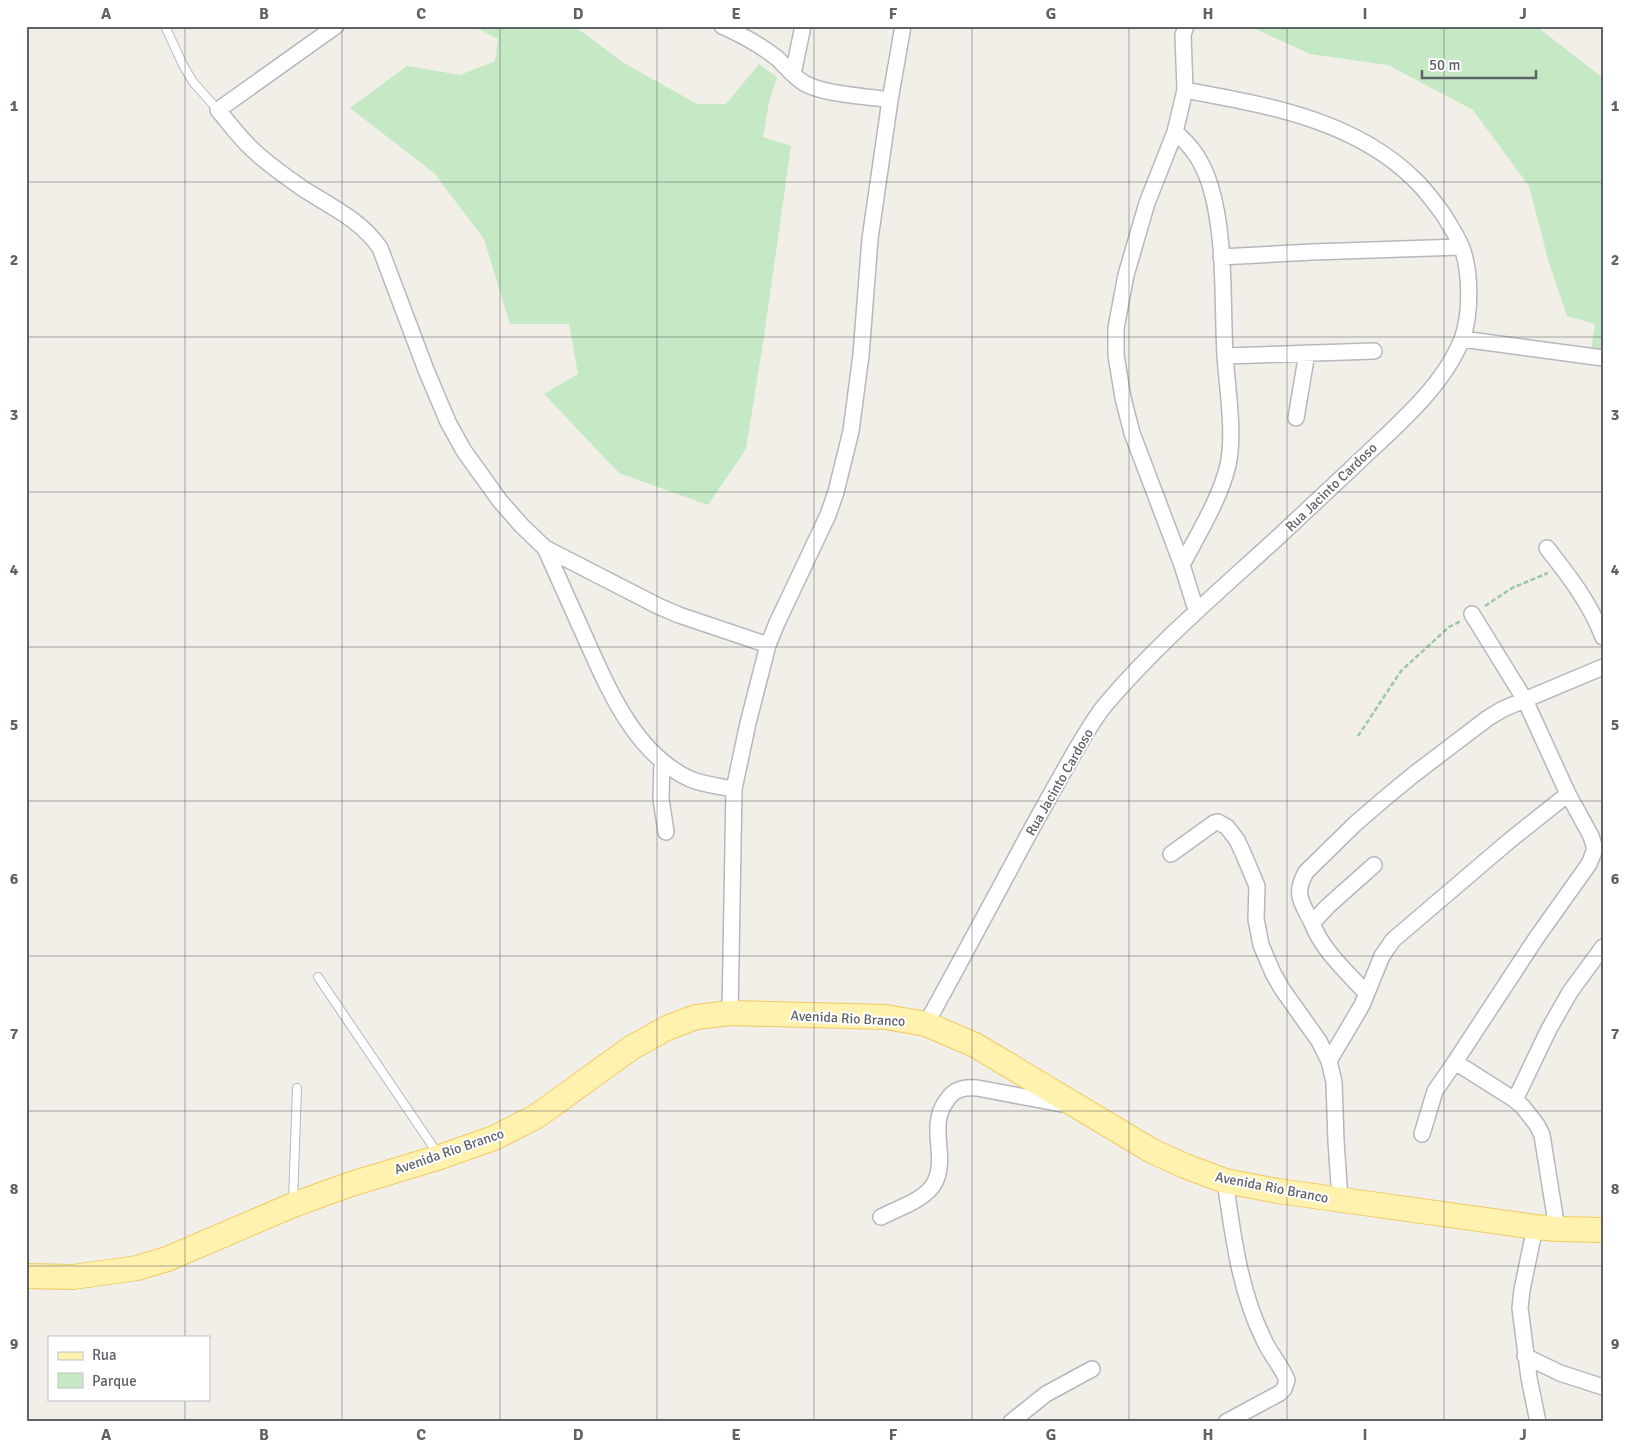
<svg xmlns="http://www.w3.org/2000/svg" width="1629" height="1448" font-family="Signika,sans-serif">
<rect width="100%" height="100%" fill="#f1efe8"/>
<path fill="#c5e8c5" d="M473,26H574L624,63L697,104H726L759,64L777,77L769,102L763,137L791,146L764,336L746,449L708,505L619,473L544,394L578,374L569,324H510L484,239L434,173L350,108L407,66L460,75L495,61L498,39Z
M1252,26H1536L1603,78V350L1591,349L1595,324L1567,316L1549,263L1529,186L1473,110L1388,65L1310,54L1251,27Z"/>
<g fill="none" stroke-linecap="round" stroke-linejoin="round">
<g stroke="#b5b8bc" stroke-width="10">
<path id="service" d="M165,26L183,65L193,82L218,110
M318,977L438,1154
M293,1201L297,1088"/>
</g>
<g stroke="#b5b8bc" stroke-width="18">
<path id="minor" d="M336,26L218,110C229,123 239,137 251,148C266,163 285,176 302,188C331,207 360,219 380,248L426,370L448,422L464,451L500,501L522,526L545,548L658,606L679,615L768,645
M722,26C742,35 761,45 778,59C786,67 794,77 804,83C825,95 866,96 890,100
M793,74L803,26
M1185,90L1175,132L1147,203L1126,275L1116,328V355L1123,398L1132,433L1182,565L1196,610
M1175,132C1193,147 1203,163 1210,185C1226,236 1222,301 1225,355C1227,388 1235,433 1228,465C1220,499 1198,534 1182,565
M1221,257L1312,252L1461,247
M1462,339L1603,358
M1225,356L1374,351
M1296,418L1307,353
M545,548C558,577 571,606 584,635C608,688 634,753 690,779C704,785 719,786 734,789
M1547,548C1569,576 1590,603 1603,637
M662,761L661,799L666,832
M1171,854L1214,823L1218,822L1227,827L1237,840L1243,853L1257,886L1256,919L1261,945L1273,973L1282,989L1319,1041L1329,1061L1334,1082L1336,1141L1340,1200
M1312,923C1302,902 1293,895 1306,872L1355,824L1384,799L1413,775L1488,718L1503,709L1603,667
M1366,993C1347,972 1322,950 1312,923L1328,906L1374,865
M730,1013L734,789L748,723L768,645L777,623L828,515L836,492L851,431L861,355L870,239L890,100L903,26
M926,1024C962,959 997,893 1032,828C1047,801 1062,774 1077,748C1086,733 1095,717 1106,704C1157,644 1218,592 1275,540C1301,516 1326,492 1352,468C1390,431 1442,390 1462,339C1471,315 1471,273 1462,248C1457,236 1450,225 1443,214C1434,202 1425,189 1414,179C1353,119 1265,105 1185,90L1183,35L1186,26
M1329,1061L1362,1005L1382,956L1393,940L1509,841L1568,794
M1455,1062L1537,937L1589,864L1595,849L1591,836L1568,794L1525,700L1472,614
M1515,1100L1549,1029L1570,992L1603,947
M1422,1134L1435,1091L1455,1062L1515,1100L1523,1107L1537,1125L1542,1135L1557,1229
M1225,1181C1233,1234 1239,1290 1264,1340C1270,1354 1281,1365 1287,1380L1284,1389L1280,1393L1226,1422
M881,1217C898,1208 926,1200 935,1182C948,1156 927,1126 947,1100C954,1089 964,1087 977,1088L1062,1104
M1535,1227L1522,1290L1520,1308L1529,1378L1538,1422
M1525,1356L1560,1373L1603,1387
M1011,1422L1046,1394L1092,1369"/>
</g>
<g stroke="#f2c960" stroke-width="26">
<path id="primary" d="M26,1276L73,1277L137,1268L167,1259L293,1205L351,1184L440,1157L494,1138L537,1116L631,1048L667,1028L696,1017L730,1013L886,1017L926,1024L975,1045L1152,1151L1185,1166L1225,1181L1278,1191L1535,1227L1557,1229L1603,1230"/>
</g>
<path stroke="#9cc7a9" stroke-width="2.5" stroke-dasharray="5 2.5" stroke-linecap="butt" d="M1485,606L1512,588L1548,573
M1358,736L1401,671L1449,627L1461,621"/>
<use href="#service" stroke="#fff" stroke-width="8"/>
<use href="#minor" stroke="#fff" stroke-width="15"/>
<use href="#primary" stroke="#fff2af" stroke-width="24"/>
</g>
<path fill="none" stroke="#5f6368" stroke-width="1" stroke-opacity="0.55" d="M185,26V1337M342,26V1422M500,26V1422M657,26V1422M814,26V1422M972,26V1422M1129,26V1422M1287,26V1422M1444,26V1422M26,182H1603M26,337H1603M26,492H1603M26,647H1603M26,801H1603M26,956H1603M26,1111H1603M26,1266H1603M185,1399V1422"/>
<g text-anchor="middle" stroke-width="4" stroke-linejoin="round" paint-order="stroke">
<g font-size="14" fill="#5f6368" stroke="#fff">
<text transform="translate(1331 487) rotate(-44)" y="5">Rua Jacinto Cardoso</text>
<text transform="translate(1059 782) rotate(-60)" y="5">Rua Jacinto Cardoso</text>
<text transform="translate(848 1018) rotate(3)" y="5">Avenida Rio Branco</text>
<text transform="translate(449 1151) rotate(-19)" y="5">Avenida Rio Branco</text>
<text transform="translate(1272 1187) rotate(11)" y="5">Avenida Rio Branco</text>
</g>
</g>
<rect width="1629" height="1448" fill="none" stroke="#ffffff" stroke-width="55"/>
<rect x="48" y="1336" width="162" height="65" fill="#ffffff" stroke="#bfc1c3"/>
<rect x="58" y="1352" width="25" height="8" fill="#fff2af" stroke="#bfc1c3"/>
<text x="92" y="1360" font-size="15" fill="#5f6368">Rua</text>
<rect x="58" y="1373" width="25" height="15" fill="#c5e8c5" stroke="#bfc1c3"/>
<text x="92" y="1386" font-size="15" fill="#5f6368">Parque</text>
<path d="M1422 70v8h114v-8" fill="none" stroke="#5f6368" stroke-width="2.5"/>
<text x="1429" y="70" font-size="15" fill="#5f6368" stroke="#ffffff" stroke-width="4" paint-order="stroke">50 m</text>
<rect x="28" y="28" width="1574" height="1392" fill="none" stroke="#5f6368" stroke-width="2"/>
<g font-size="16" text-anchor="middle" font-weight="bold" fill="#5f6368">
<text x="106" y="19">A</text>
<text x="264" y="19">B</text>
<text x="421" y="19">C</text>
<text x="578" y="19">D</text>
<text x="736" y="19">E</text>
<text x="893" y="19">F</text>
<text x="1051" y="19">G</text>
<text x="1208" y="19">H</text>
<text x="1365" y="19">I</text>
<text x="1523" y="19">J</text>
<text x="14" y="111">1</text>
<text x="1615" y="111">1</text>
<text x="14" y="265">2</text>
<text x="1615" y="265">2</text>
<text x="14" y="420">3</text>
<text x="1615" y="420">3</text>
<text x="14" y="575">4</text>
<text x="1615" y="575">4</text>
<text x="14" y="730">5</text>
<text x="1615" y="730">5</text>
<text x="14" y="884">6</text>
<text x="1615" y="884">6</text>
<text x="14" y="1039">7</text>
<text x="1615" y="1039">7</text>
<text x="14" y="1194">8</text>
<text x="1615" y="1194">8</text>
<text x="14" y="1349">9</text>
<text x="1615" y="1349">9</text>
<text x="106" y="1440">A</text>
<text x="264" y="1440">B</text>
<text x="421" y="1440">C</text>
<text x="578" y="1440">D</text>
<text x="736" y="1440">E</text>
<text x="893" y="1440">F</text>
<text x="1051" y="1440">G</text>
<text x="1208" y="1440">H</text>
<text x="1365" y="1440">I</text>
<text x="1523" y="1440">J</text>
</g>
</svg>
